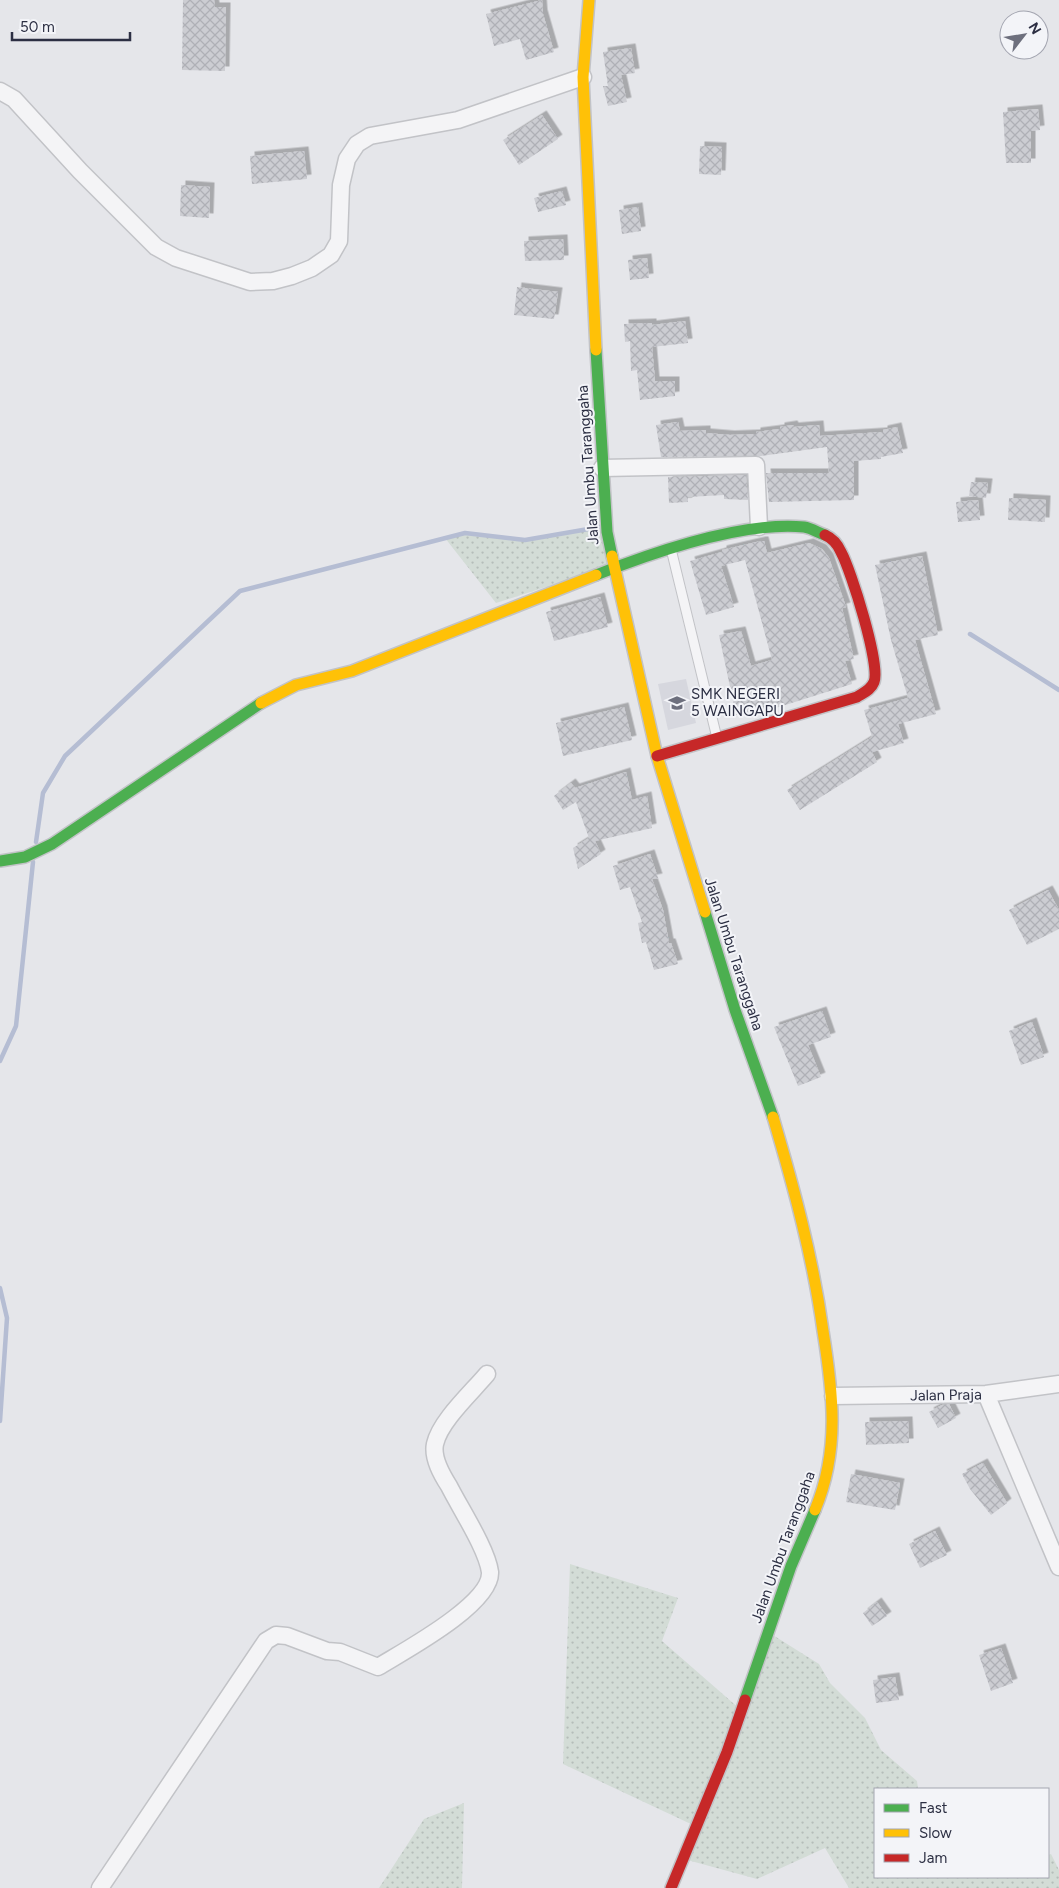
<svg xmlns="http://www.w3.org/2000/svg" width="1059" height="1888" font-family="Figtree,sans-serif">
<defs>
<pattern id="grass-dots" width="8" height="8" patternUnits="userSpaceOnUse" patternTransform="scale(1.25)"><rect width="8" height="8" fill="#d3dcd6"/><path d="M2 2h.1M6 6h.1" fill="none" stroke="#b5bdb9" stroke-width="1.8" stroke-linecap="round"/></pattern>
<pattern id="building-cross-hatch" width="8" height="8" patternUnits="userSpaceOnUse" patternTransform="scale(1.25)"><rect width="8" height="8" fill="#cccdd2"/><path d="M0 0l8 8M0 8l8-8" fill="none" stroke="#afb0b6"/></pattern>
<filter id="shadow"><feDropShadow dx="4.5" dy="-4.5" stdDeviation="0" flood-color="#0004"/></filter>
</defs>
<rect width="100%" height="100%" fill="#e5e6ea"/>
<path fill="#d6d7de" d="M686,679L696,723L668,730L658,684Z"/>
<path fill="url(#grass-dots)" d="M605,526L614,565L496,603L445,538L465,533L525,540Z
M570,1564L678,1598L662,1641L741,1710L768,1632L819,1664L830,1683L865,1718L881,1750L917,1781L918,1789H875V1877H1048V1855L1051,1854L1059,1870V1888H849L825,1848L757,1879L680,1858L693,1825L563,1764Z
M464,1803L462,1888H379L424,1819Z"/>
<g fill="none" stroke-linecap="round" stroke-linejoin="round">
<path stroke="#b5bdd3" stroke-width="4.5" d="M970,634L1059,690
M36,842L43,793L65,756L240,591L465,533L525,540L600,527
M0,1061L16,1026L33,862
M0,1288L7,1318L0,1421"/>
</g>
<path fill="url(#building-cross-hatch)" filter="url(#shadow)" d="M183,0H214L215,7H226L225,71L182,70Z
M542,0L543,14L554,52L526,60L520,39L494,46L486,14Z
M631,48L635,73L621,75L627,102L608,106L603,86H608L603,52Z
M1038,109L1040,130L1031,131V163H1006L1003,112Z
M542,115L558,139L519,165L503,140Z
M700,146L722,147L721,175L699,174Z
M304,151L307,179L252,184L250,156Z
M181,185L210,187L209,218L180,216Z
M562,191L566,205L538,212L534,198Z
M638,207L641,231L622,234L619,210Z
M563,239L564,260L525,261L524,241Z
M647,258L649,278L630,280L628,260Z
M517,287L558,292L554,319L514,315Z
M685,321L688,343L652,347L655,381H675V396L640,400L637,370L631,371L630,341L625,342L624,324L652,323V325Z
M678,422L680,431L706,430V433L730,435L756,434V432L780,429V427L793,425L794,427L819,425L820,436L883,432V430L897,427L903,453L881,457V459L854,461V500L769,502L766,473H829L827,447L761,456L661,457L656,425Z
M746,475L748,500L724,499V495L688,497V502L669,503L668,477Z
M971,482L988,483L986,498L969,496Z
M1009,498L1046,500L1045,522L1008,520Z
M978,500L980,520L958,522L956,502Z
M761,541H764L767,553L809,543L822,549L829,558L846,607L842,608L854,659L845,661L852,684L779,707L736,715L719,635L741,631L751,666L772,660L745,560L721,566L734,607L706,615L690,561L722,552V550Z
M922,556L938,635L915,640L936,714L898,724L904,743L872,752L877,762L800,810L787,790L872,737L864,710L908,698L891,640L875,565Z
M600,597L608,627L554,641L546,612Z
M624,707L632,740L563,756L556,723Z
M626,772L632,800L647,796L652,828L595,841L601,854L578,869L573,848L589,838L576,802L563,810L554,796L571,783L575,788Z
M650,854L658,878L652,879L663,910L669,943H671L678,964L654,970L646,942L642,943L638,923L642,922L630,887L620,890L613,866Z
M1048,890L1059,910V929L1027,945L1009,910Z
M822,1011L831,1037L808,1045L821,1077L798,1086L774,1027Z
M1032,1022L1044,1057L1021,1065L1009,1031Z
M949,1404L956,1418L938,1428L929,1412L942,1405Z
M908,1421L909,1443L866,1445L865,1422Z
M983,1463L1007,1503L991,1515L970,1489L962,1474Z
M851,1474L900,1483L895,1510L846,1502Z
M935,1531L947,1555L920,1568L909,1544Z
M877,1602L887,1616L872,1626L863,1613Z
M1001,1648L1013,1683L991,1691L979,1655Z
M895,1677L899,1700L876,1703L873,1680Z"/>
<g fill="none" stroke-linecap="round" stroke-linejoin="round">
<g stroke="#c2c3c7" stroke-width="11">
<path id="lane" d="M671,549L717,738"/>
</g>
<g stroke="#c2c3c7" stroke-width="19">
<path id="street" d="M0,91L14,99L80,171L156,247L176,258L250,282L273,281L292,276L312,268L331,255L339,241L341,185L347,159L357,144L370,136L458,120L583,77
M602,468L756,465L759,527
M986,1394L1059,1567
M833,1396L986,1394L1059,1384
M100,1888L266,1641L276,1635L287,1636L327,1651L340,1652L378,1667C404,1651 492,1604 490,1572C487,1549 460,1508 449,1486C442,1475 432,1458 435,1444C440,1421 472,1392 487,1374"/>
</g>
<g stroke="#c2c3c7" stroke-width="14">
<path id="fast" d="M596,350L607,532L612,556
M596,575C654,552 742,521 804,527C811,528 819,533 825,535
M0,861L25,857L52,844L261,703
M705,912L735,1010L773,1117
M745,1700L791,1566L815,1510"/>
</g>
<g stroke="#c2c3c7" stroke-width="14">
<path id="slow" d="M589,0L583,77L596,350
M612,556L657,756L705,912
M261,703L296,685L352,671L596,575
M773,1117C794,1188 813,1258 823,1331C833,1393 840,1450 815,1510"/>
</g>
<g stroke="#c2c3c7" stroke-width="14">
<path id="jam" d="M657,756L857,697C863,693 871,690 874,682C881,666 851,570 841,552C838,545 832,538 825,535
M671,1888L727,1752L745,1700"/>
</g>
<use href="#lane" stroke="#f4f4f6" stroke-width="9"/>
<use href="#street" stroke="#f4f4f6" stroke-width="16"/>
<use href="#fast" stroke="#4caf50" stroke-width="11"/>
<use href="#slow" stroke="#ffc107" stroke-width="11"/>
<use href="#jam" stroke="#c62828" stroke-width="11"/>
</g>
<defs>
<g id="school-bare" transform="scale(1.35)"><path d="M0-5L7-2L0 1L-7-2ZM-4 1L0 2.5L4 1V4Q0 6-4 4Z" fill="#6d6f7d" stroke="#f3f4f8" stroke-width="2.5" paint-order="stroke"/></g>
</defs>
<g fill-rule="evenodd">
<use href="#school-bare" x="677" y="703"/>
</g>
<g text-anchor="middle" stroke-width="4" stroke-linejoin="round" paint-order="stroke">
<g font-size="15" fill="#2c2f43" stroke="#f3f4f8">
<text transform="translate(588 465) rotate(-94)" y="5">Jalan Umbu Taranggaha</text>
<text transform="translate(734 954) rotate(72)" y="5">Jalan Umbu Taranggaha</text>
<text transform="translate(946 1395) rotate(-1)" y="5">Jalan Praja</text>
<text transform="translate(783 1547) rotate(-70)" y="5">Jalan Umbu Taranggaha</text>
</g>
<g font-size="15" fill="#2c2f43" stroke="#f3f4f8" text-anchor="start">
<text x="691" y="699">SMK NEGERI<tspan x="691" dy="17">5 WAINGAPU</tspan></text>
</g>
</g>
<rect x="874" y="1788" width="175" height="90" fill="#f3f4f8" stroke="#a3a5b0"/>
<rect x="884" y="1804" width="25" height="8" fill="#4caf50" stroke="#a3a5b0"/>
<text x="919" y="1813" font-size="15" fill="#2c2f43">Fast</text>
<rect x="884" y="1829" width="25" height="8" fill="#ffc107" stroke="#a3a5b0"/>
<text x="919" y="1838" font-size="15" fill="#2c2f43">Slow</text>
<rect x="884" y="1854" width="25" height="8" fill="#c62828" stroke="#a3a5b0"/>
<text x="919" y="1863" font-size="15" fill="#2c2f43">Jam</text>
<g transform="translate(1024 35) rotate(59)"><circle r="24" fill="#f3f4f8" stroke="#a3a5b0"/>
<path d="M0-4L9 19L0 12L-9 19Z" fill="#6d6f7d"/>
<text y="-8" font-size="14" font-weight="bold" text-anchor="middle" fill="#2c2f43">N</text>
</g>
<path d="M12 32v8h118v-8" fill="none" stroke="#2c2f43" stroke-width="2.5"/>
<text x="20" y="32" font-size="15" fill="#2c2f43" stroke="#f3f4f8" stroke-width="4" paint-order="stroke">50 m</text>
</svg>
